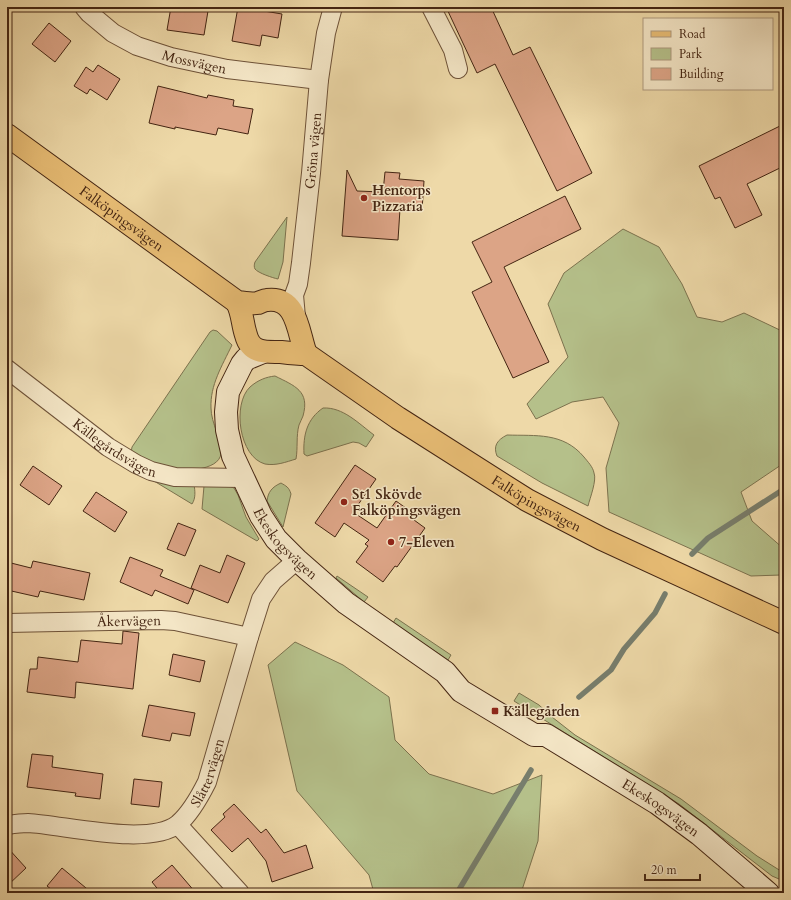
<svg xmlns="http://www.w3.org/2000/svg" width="791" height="900" font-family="Cardo,serif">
<rect width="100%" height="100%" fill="#eed9a8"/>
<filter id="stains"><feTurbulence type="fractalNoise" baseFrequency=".005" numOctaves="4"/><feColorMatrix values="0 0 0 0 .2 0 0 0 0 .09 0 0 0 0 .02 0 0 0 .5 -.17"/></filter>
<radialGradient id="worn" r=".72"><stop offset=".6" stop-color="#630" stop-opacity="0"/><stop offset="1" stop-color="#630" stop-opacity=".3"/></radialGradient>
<path fill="#b5c08a" stroke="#7c724e" d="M287,217L283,262L278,279C273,278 258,273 255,269C254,267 254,265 255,262Z
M623,229L659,247L682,284L697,317L722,322L744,313L784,332V463L741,492L752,521L784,549V562L781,575L751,576L609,512L606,468L619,423L603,397L572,402L536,419L527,404L568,357L548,304L564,273Z
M213,330L217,331L232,345C222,366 210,385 211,408C211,423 222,440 221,453C220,472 178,472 165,468C153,464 142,458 131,453L132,447L210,332Z
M275,376C295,386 310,391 303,416C302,419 300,422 299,425C296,436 298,448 296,459C286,462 276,466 265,464C239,457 232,404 250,387C258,380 266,377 275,376Z
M323,408C343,407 358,423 374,435L366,447L359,443L353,442L307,456L304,454C303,435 307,419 323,408Z
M507,435C536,436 563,432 584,457C588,462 593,467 594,473C597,480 590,498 588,506L542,483L497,456C493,446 497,440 507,435Z
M154,481L194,484C195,491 196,498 192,504Z
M281,483C286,486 289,487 291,494L283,527L267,501C268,492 272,487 281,483Z
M225,484L234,488L238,495L246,517L259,539L257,541L202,509L204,486Z
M337,576L368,597L364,602L336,578Z
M396,618L451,655L448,660L393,623Z
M295,642L343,665L389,697L395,740L429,774L493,794L542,775L538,841L521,893H374L369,875L297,791L268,665Z
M519,693L539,705L552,717L575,735L681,799L757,856L784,873V878L779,879L772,876L679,804L514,701Z"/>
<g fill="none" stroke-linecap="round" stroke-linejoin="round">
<path stroke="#777e6d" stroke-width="5.5" d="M692,554L708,538L784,489
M579,697L611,670L624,649L655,613L665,594
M457,893L531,770"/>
</g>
<path fill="#dca486" stroke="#442512" d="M171,7H183L208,11L204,35L167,30Z
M238,7H258V10L282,14L278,38L262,35L260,46L232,41Z
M446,7H491L513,55L530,47L592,173L557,191L495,64L477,73Z
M49,23L71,41L55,62L32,44Z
M98,65L120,79L107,100L90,89L87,94L74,86L86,67L93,72Z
M158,86L207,98L208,95L234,100L233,106L253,109L248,134L218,128L216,135L175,127V129L149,123Z
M784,124V166L747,184L762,215L735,228L720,197L715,199L699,166Z
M347,170L357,191L383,192L385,172L400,173L399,179L424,181L422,210L400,209L398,240L342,236Z
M565,196L581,229L504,267L549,362L513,378L472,292L492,282L472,242Z
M355,465L376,479L353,512L377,528L396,501L417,516L414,520L425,528L397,567L395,566L383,582L356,562L368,546L365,544L369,540L344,523L335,537L315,523Z
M33,466L62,486L49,505L20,485Z
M96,492L127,512L115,532L83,511Z
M178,523L196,530L185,556L167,549Z
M227,555L245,563L228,603L191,588L200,565L220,573Z
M130,557L163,570L160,576L194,590L188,604L155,590L152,596L120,582Z
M33,561L90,573L84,600L40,591L38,597L7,590V562L31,568Z
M123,631L139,633L133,689L76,682L75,698L27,692L30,669H37L38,657L78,662L81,640L122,644Z
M173,654L205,661L200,682L169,675Z
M149,705L195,713L190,736L172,733L170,741L142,736Z
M32,754L53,756L52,767L103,774L100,799L75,796L76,793L27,787Z
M134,779L162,782L159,807L131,804Z
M234,804L261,833L266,829L284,853L306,845L313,868L272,882L266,861L248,838L232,852L211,830L225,817L223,814Z
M7,847L26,868L7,886Z
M172,865L196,893H161L152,882Z
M62,868L92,893H56L47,886Z"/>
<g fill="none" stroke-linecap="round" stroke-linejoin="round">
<g stroke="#6e5238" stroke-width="20">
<g id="street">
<path id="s1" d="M84,7L89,13L113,33L137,46L171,57L227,69L319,80"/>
<path d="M431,7L453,50L458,69"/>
<path id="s2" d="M296,317L294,295L298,284L301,263L311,173L319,80L326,33L333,7"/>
<path id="s3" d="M7,369L108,447L136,464L151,471L175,477L242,478"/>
<path id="s4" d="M7,623L161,620L175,621L249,637"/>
<path id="s5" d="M7,825C14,824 21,823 28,823C65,825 149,847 178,824C191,813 200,796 207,782L249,637L261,599L273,581L297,560"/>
<path d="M178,825L240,893"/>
</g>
</g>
<g stroke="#442512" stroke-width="24">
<g id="secondary">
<path id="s6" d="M263,352L246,359L242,364L228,392L226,412L227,430L233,456L261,516L276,539L297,560L346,603L445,672L461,691L534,735H546L657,803L699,834L768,893"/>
</g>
</g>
<g stroke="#442512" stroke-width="24">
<g id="primary">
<path id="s7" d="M7,135L237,302C244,303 252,304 258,303C261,302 264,300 267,300C298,296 298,334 306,354"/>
<path d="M237,302C243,314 242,323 246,335C251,354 266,352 281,352C289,353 298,354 306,354"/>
<path id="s8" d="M306,354L398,418L527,500L602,539L784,623"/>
</g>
</g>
<use href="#street" stroke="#f4e6c6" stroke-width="18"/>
<use href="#secondary" stroke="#f4e6c6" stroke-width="22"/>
<use href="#primary" stroke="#e7bc74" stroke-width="22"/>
</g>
<g fill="#8f2418" stroke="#f4e6c6" stroke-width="1.5">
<circle cx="364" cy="198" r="4"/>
<circle cx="344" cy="502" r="4"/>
<circle cx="391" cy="542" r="4"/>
<rect x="491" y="707" width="8" height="8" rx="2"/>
</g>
<g text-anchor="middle" stroke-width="3" stroke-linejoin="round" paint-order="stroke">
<g font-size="14" fill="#442512" stroke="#f4e6c6">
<text dy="5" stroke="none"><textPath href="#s1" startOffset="126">Mossvägen</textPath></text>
<text dy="5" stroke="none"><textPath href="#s2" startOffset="168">Gröna vägen</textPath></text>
<text dy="5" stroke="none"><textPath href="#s7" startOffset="142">Falköpingsvägen</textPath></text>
<text dy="5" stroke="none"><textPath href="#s3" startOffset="134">Källegårdsvägen</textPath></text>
<text dy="5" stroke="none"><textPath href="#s8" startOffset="275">Falköpingsvägen</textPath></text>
<text dy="5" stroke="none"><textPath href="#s6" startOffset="224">Ekeskogsvägen</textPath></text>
<text dy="5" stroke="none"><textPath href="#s4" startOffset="122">Åkervägen</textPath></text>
<text dy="5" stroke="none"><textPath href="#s5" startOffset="234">Slåttervägen</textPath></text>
<text dy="5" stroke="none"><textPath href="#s6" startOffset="688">Ekeskogsvägen</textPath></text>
</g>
<g font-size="14" font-weight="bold" fill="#442512" stroke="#f4e6c6" text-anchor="start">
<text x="372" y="195">Hentorps<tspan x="372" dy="16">Pizzaria</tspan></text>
<text x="352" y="499">St1 Skövde<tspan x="352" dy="16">Falköpingsvägen</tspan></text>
<text x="399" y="547">7-Eleven</text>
<text x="503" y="716">Källegården</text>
</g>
</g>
<rect width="791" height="900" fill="none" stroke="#eed9a8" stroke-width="24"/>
<rect x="8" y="8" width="775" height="884" fill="none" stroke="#442512" stroke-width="2"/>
<rect x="12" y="12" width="767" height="876" fill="none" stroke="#442512"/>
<rect x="643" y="18" width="130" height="72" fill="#f4e6c6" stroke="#ae997e"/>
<rect x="651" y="31" width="20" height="6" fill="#e7bc74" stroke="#ae997e"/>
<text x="679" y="38" font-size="12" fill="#442512">Road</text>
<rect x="651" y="48" width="20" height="12" fill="#b5c08a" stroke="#ae997e"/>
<text x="679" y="58" font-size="12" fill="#442512">Park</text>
<rect x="651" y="68" width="20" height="12" fill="#dca486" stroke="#ae997e"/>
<text x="679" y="78" font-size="12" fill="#442512">Building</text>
<path d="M645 874v6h55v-6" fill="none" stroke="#442512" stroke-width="2"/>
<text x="651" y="874" font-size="12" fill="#442512" stroke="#f4e6c6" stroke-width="3" paint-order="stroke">20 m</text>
<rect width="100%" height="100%" filter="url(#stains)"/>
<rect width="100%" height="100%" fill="url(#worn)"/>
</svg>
